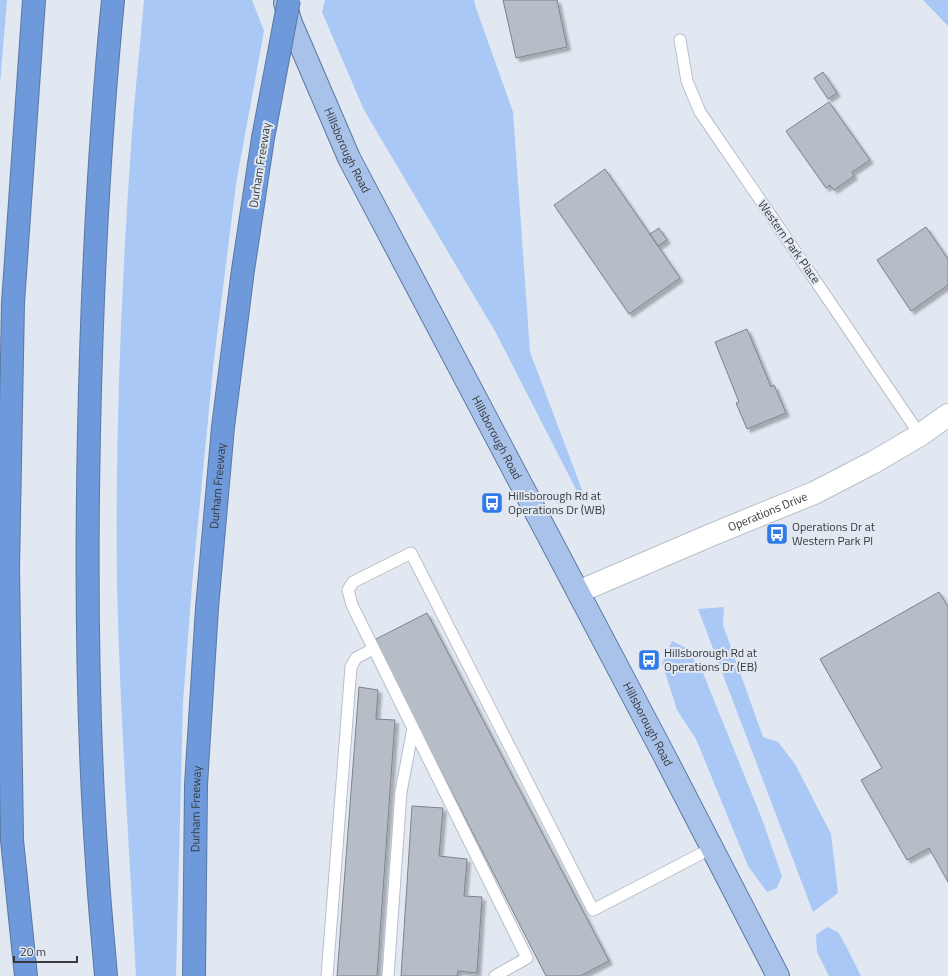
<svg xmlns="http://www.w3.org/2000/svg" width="948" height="976" font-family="'Titillium Web',sans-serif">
<defs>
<filter id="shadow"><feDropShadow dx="3.5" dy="3.5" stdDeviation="1" flood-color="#0004"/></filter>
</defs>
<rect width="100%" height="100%" fill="#e1e8f1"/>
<path fill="#aac8f5" d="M0,0H7L0,84Z
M144,0H252L264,31L236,184L213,368L192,585L183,702L176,976H136C129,845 120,714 117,584C115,438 121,292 131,147C134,98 140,49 144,0Z
M325,0H474L476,8L513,112L530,352L584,495L582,501L496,333L364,110L322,12Z
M923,0H948V26L925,2Z
M724,607L723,625L763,737L778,742L795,764L831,834L838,893L813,912L698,609Z
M672,641L686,648L703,673L762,819L782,876L777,888L767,892L748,866L696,739L677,710L662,663Z
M827,927L838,932L847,948L861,976H829L817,952L816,935Z"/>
<path fill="#b7bdc7" stroke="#7d838c" filter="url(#shadow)" d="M503,0H557L567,47L516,58Z
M823,72L837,93L828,99L814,78Z
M829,102L870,160L852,172L854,176L834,190L830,185L826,188L786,131Z
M605,169L680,278L629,314L554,205Z
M926,227L948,259V285L911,311L877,260Z
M659,228L667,240L658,246L650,234Z
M747,329L771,387L774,385L786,413L747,429L736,403L739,402L715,342Z
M939,592L948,607V882L929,848L907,860L861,780L882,768L820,659Z
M427,613L609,961L580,976H546L374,640Z
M359,687L378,690L376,719L395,720L377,976H337Z
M412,806L443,808L439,856L467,859L464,896L482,897L477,973L458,971L457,976H401Z"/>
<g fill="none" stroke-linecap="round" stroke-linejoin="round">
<g stroke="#b9bfc8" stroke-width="13">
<path id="service" d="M680,40L687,81L700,112L830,302L920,435
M413,728L527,958L495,976
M327,976L351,667L356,658L373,649
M388,976L401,792L413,728L352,605L348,590L353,582L411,553L593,910L712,848"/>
</g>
<g stroke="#b9bfc8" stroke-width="24">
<g id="minor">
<path id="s1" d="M578,592L711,535L814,493L874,462L920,435L948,415"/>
</g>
</g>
<g stroke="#5b78a4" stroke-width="24">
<g id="primary">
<path id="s2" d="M285,3L291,23L349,158L664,755L778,976"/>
</g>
</g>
<g stroke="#5b78a4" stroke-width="24">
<g id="motorway">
<path d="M26,976L12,840L8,568L13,303L34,0"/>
<path d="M106,976C103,938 99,901 97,863C87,720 86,575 89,431C92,287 99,143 113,0"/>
<path id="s3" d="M194,976L196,785L207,608L223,427L243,270L263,138"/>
</g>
</g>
<use href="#service" stroke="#fff" stroke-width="11"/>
<use href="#minor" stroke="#fff" stroke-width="22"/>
<use href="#primary" stroke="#a8c2ea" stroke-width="22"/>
<use href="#motorway" stroke="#6e9adc" stroke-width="22"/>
<g stroke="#5b78a4" stroke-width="24" stroke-linecap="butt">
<path id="motorway-bridge" d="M263,138L289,0"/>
</g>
<use href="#motorway-bridge" stroke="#6e9adc" stroke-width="22"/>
</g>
<defs>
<g id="bus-square" transform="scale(1.15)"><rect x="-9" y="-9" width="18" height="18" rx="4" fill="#317be8" stroke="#e1e8f1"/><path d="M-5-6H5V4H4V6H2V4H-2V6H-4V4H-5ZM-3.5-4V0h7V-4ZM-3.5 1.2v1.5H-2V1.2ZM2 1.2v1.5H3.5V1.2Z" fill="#fff"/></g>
</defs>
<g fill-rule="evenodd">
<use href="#bus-square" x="492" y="503"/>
<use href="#bus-square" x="777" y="534"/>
<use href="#bus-square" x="649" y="660"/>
</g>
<g text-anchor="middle" stroke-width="4" stroke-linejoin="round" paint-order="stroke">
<g font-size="12" fill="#37393d" stroke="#e1e8f1">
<text dy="4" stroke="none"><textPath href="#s2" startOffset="160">Hillsborough Road</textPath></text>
<text transform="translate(260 165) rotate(-81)" y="4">Durham Freeway</text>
<text transform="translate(789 242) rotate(55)" y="4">Western Park Place</text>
<text dy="4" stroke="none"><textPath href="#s2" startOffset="484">Hillsborough Road</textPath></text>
<text dy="4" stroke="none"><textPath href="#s3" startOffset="491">Durham Freeway</textPath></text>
<text dy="4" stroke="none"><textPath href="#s1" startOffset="206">Operations Drive</textPath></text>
<text dy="4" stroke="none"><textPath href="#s2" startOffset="808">Hillsborough Road</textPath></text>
<text dy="4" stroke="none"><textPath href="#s3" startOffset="167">Durham Freeway</textPath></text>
</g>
<g font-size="12" fill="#37393d" stroke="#e1e8f1" text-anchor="start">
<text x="508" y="500">Hillsborough Rd at<tspan x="508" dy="14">Operations Dr (WB)</tspan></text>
<text x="792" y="531">Operations Dr at<tspan x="792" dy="14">Western Park Pl</tspan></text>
<text x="664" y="657">Hillsborough Rd at<tspan x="664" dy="14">Operations Dr (EB)</tspan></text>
</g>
</g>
<path d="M14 956v6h63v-6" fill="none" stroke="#37393d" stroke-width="2"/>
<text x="20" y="956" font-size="12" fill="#37393d" stroke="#e1e8f1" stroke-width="3" paint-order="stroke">20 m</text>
</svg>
